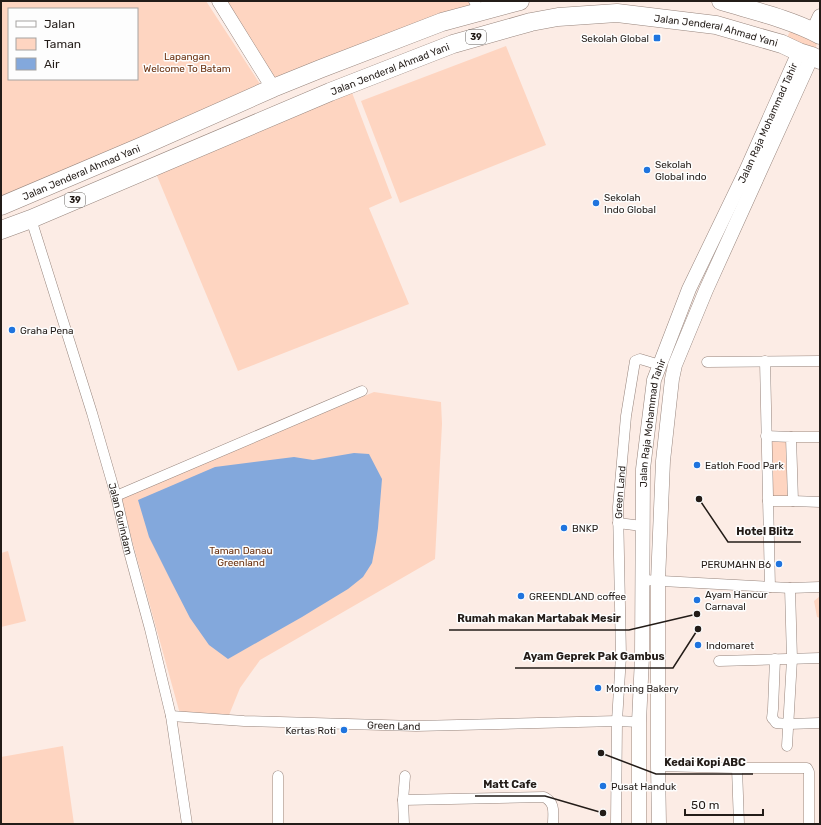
<svg xmlns="http://www.w3.org/2000/svg" width="821" height="825" font-family="Rubik,sans-serif">
<rect width="100%" height="100%" fill="#fcece5"/>
<path fill="#fed5c1" fill-rule="evenodd" d="M1,1H206L260,84L1,199ZM9,9H137V79H9Z
M226,1H490L277,82Z
M791,29L818,42L812,55L785,42Z
M506,46L546,145L400,203L361,101Z
M351,90L392,198L369,208L409,304L238,371L155,171Z
M374,392L441,402L442,424L435,559L260,660L240,688L229,715L180,714L120,497Z
M789,439L791,497L770,498L768,440Z
M8,551L26,621L1,627V553Z
M820,596V618L817,617L814,601Z
M63,746L74,824H1V757Z"/>
<path fill="#83a8dc" d="M354,453L369,454L382,479L378,528L376,542L372,563L363,577L348,589L302,617L228,659L209,645L190,618L172,583L149,537L138,500L215,467L294,457L313,460Z"/>
<g fill="none" stroke-linecap="round" stroke-linejoin="round">
<g stroke="#97857d" stroke-width="11">
<g id="street">
<path d="M474,1L480,12"/>
<path id="s1" d="M31,219L92,413L116,496L128,548L150,629L171,716L187,824"/>
<path d="M765,361L770,587"/>
<path d="M707,362L820,361"/>
<path d="M766,436L791,437L793,501H768"/>
<path d="M791,437H820"/>
<path d="M116,496L362,391"/>
<path d="M793,501L820,502"/>
<path d="M618,523L642,526"/>
<path d="M643,580L790,588L820,587"/>
<path d="M775,659L773,709L772,718L774,720L776,723L788,724L820,723"/>
<path d="M719,661L820,658"/>
<path id="s2" d="M171,716L244,721L416,726L617,721L639,722"/>
<path d="M787,746L792,659L790,588"/>
<path d="M658,766L737,768H807L809,772V824"/>
<path d="M737,768L739,824"/>
<path d="M278,776V824"/>
<path d="M403,800L544,797C556,803 553,813 553,824"/>
<path d="M404,824L403,800L405,776"/>
<path id="s3" d="M616,824L617,721L621,656L618,507L626,416L635,361L640,359L660,365"/>
</g>
</g>
<g stroke="#97857d" stroke-width="15">
<g id="secondary">
<path d="M219,1L273,88"/>
<path d="M813,31L820,16"/>
<path id="s4" d="M639,824V722L642,657L643,469L654,380L689,289L746,171L799,52"/>
<path d="M659,824L658,766V581L663,461L672,379L675,365L706,290L812,56"/>
</g>
</g>
<g stroke="#97857d" stroke-width="19">
<g id="highway">
<path d="M721,1C754,11 790,19 820,35"/>
<path id="s5" d="M1,206L140,147L273,88L320,69L442,22L520,1"/>
<path id="s6" d="M1,230L31,219L330,92L453,44L531,22L558,17L617,13L716,25L782,44L799,52L812,56L820,60"/>
</g>
</g>
<use href="#street" stroke="#fff" stroke-width="10"/>
<use href="#secondary" stroke="#fff" stroke-width="14"/>
<use href="#highway" stroke="#fff" stroke-width="18"/>
</g>
<g fill="#1f74de" stroke="#fdfdfd" stroke-width="1.5">
<rect x="653" y="34" width="8" height="8" rx="2"/>
<circle cx="647" cy="170" r="4"/>
<circle cx="596" cy="203" r="4"/>
<circle cx="12" cy="330" r="4"/>
<circle cx="697" cy="465" r="4"/>
<circle cx="564" cy="528" r="4"/>
<circle cx="779" cy="564" r="4"/>
<circle cx="521" cy="596" r="4"/>
<circle cx="697" cy="600" r="4"/>
<circle cx="698" cy="645" r="4"/>
<circle cx="598" cy="688" r="4"/>
<circle cx="344" cy="730" r="4"/>
<circle cx="603" cy="786" r="4"/>
</g>
<g text-anchor="middle" stroke-width="3" stroke-linejoin="round" paint-order="stroke">
<g fill="#fdfdfd" stroke="#64605d" stroke-width="1">
<rect x="466" y="30" width="20" height="14" rx="3"/>
<rect x="65" y="193" width="20" height="14" rx="3"/>
</g>
<g font-size="9" font-weight="bold" fill="#231c18">
<text x="476" y="40">39</text>
<text x="75" y="203">39</text>
</g>
<g font-size="10" fill="#231c18" stroke="#fdfdfd">
<text dy="4" stroke="none"><textPath href="#s6" startOffset="757">Jalan Jenderal Ahmad Yani</textPath></text>
<text dy="4" stroke="none"><textPath href="#s6" startOffset="421">Jalan Jenderal Ahmad Yani</textPath></text>
<text dy="4" stroke="none"><textPath href="#s4" startOffset="726">Jalan Raja Mohammad Tahir</textPath></text>
<text dy="4" stroke="none"><textPath href="#s5" startOffset="87">Jalan Jenderal Ahmad Yani</textPath></text>
<text dy="4" stroke="none"><textPath href="#s4" startOffset="402">Jalan Raja Mohammad Tahir</textPath></text>
<text dy="4" stroke="none"><textPath href="#s3" startOffset="332">Green Land</textPath></text>
<text dy="4" stroke="none"><textPath href="#s1" startOffset="313">Jalan Gurindam</textPath></text>
<text dy="4" stroke="none"><textPath href="#s2" startOffset="223">Green Land</textPath></text>
</g>
<g font-size="10" fill="#231c18" stroke="#fdfdfd" text-anchor="start">
<text x="649" y="42" text-anchor="end">Sekolah Global</text>
<text x="655" y="168">Sekolah<tspan x="655" dy="12">Global indo</tspan></text>
<text x="604" y="201">Sekolah<tspan x="604" dy="12">Indo Global</tspan></text>
<text x="20" y="334">Graha Pena</text>
<text x="705" y="469">Eatloh Food Park</text>
<text x="572" y="532">BNKP</text>
<text x="771" y="568" text-anchor="end">PERUMAHN B6</text>
<text x="705" y="598">Ayam Hancur<tspan x="705" dy="12">Carnaval</tspan></text>
<text x="529" y="600">GREENDLAND coffee</text>
<text x="706" y="649">Indomaret</text>
<text x="606" y="692">Morning Bakery</text>
<text x="336" y="734" text-anchor="end">Kertas Roti</text>
<text x="611" y="790">Pusat Handuk</text>
</g>
<g font-size="10" fill="#6a300e" stroke="#fdfdfd">
<text x="187" y="60">Lapangan<tspan x="187" dy="12">Welcome To Batam</tspan></text>
<text x="241" y="554">Taman Danau<tspan x="241" dy="12">Greenland</tspan></text>
</g>
</g>
<path fill="none" stroke="#231c18" stroke-width="1.5" d="M699 499L728 542H801M697 614L629 630H449M698 629L673 668H515M601 753L656 774H753M603 813L545 796H475"/>
<g fill="#231c18" stroke="#fdfdfd" stroke-width="1.5">
<circle cx="699" cy="499" r="4"/>
<circle cx="697" cy="614" r="4"/>
<circle cx="698" cy="629" r="4"/>
<circle cx="601" cy="753" r="4"/>
<circle cx="603" cy="813" r="4"/>
</g>
<g font-size="11" text-anchor="middle" font-weight="bold" fill="#231c18" stroke="#fdfdfd" stroke-width="3" stroke-linejoin="round" paint-order="stroke">
<text x="765" y="535">Hotel Blitz</text>
<text x="539" y="622">Rumah makan Martabak Mesir</text>
<text x="594" y="660">Ayam Geprek Pak Gambus</text>
<text x="705" y="766">Kedai Kopi ABC</text>
<text x="510" y="788">Matt Cafe</text>
</g>
<rect width="821" height="825" fill="none" stroke="#231c18" stroke-width="4"/>
<rect x="8" y="8" width="130" height="72" fill="#fdfdfd" stroke="#a6a3a1"/>
<rect x="16" y="21" width="20" height="6" fill="#ffffff" stroke="#a6a3a1"/>
<text x="44" y="28" font-size="12" fill="#231c18">Jalan</text>
<rect x="16" y="38" width="20" height="12" fill="#fed5c1" stroke="#a6a3a1"/>
<text x="44" y="48" font-size="12" fill="#231c18">Taman</text>
<rect x="16" y="58" width="20" height="12" fill="#83a8dc" stroke="#a6a3a1"/>
<text x="44" y="68" font-size="12" fill="#231c18">Air</text>
<path d="M685 809v6h78v-6" fill="none" stroke="#231c18" stroke-width="2"/>
<text x="691" y="809" font-size="12" fill="#231c18" stroke="#fdfdfd" stroke-width="3" paint-order="stroke">50 m</text>
</svg>
